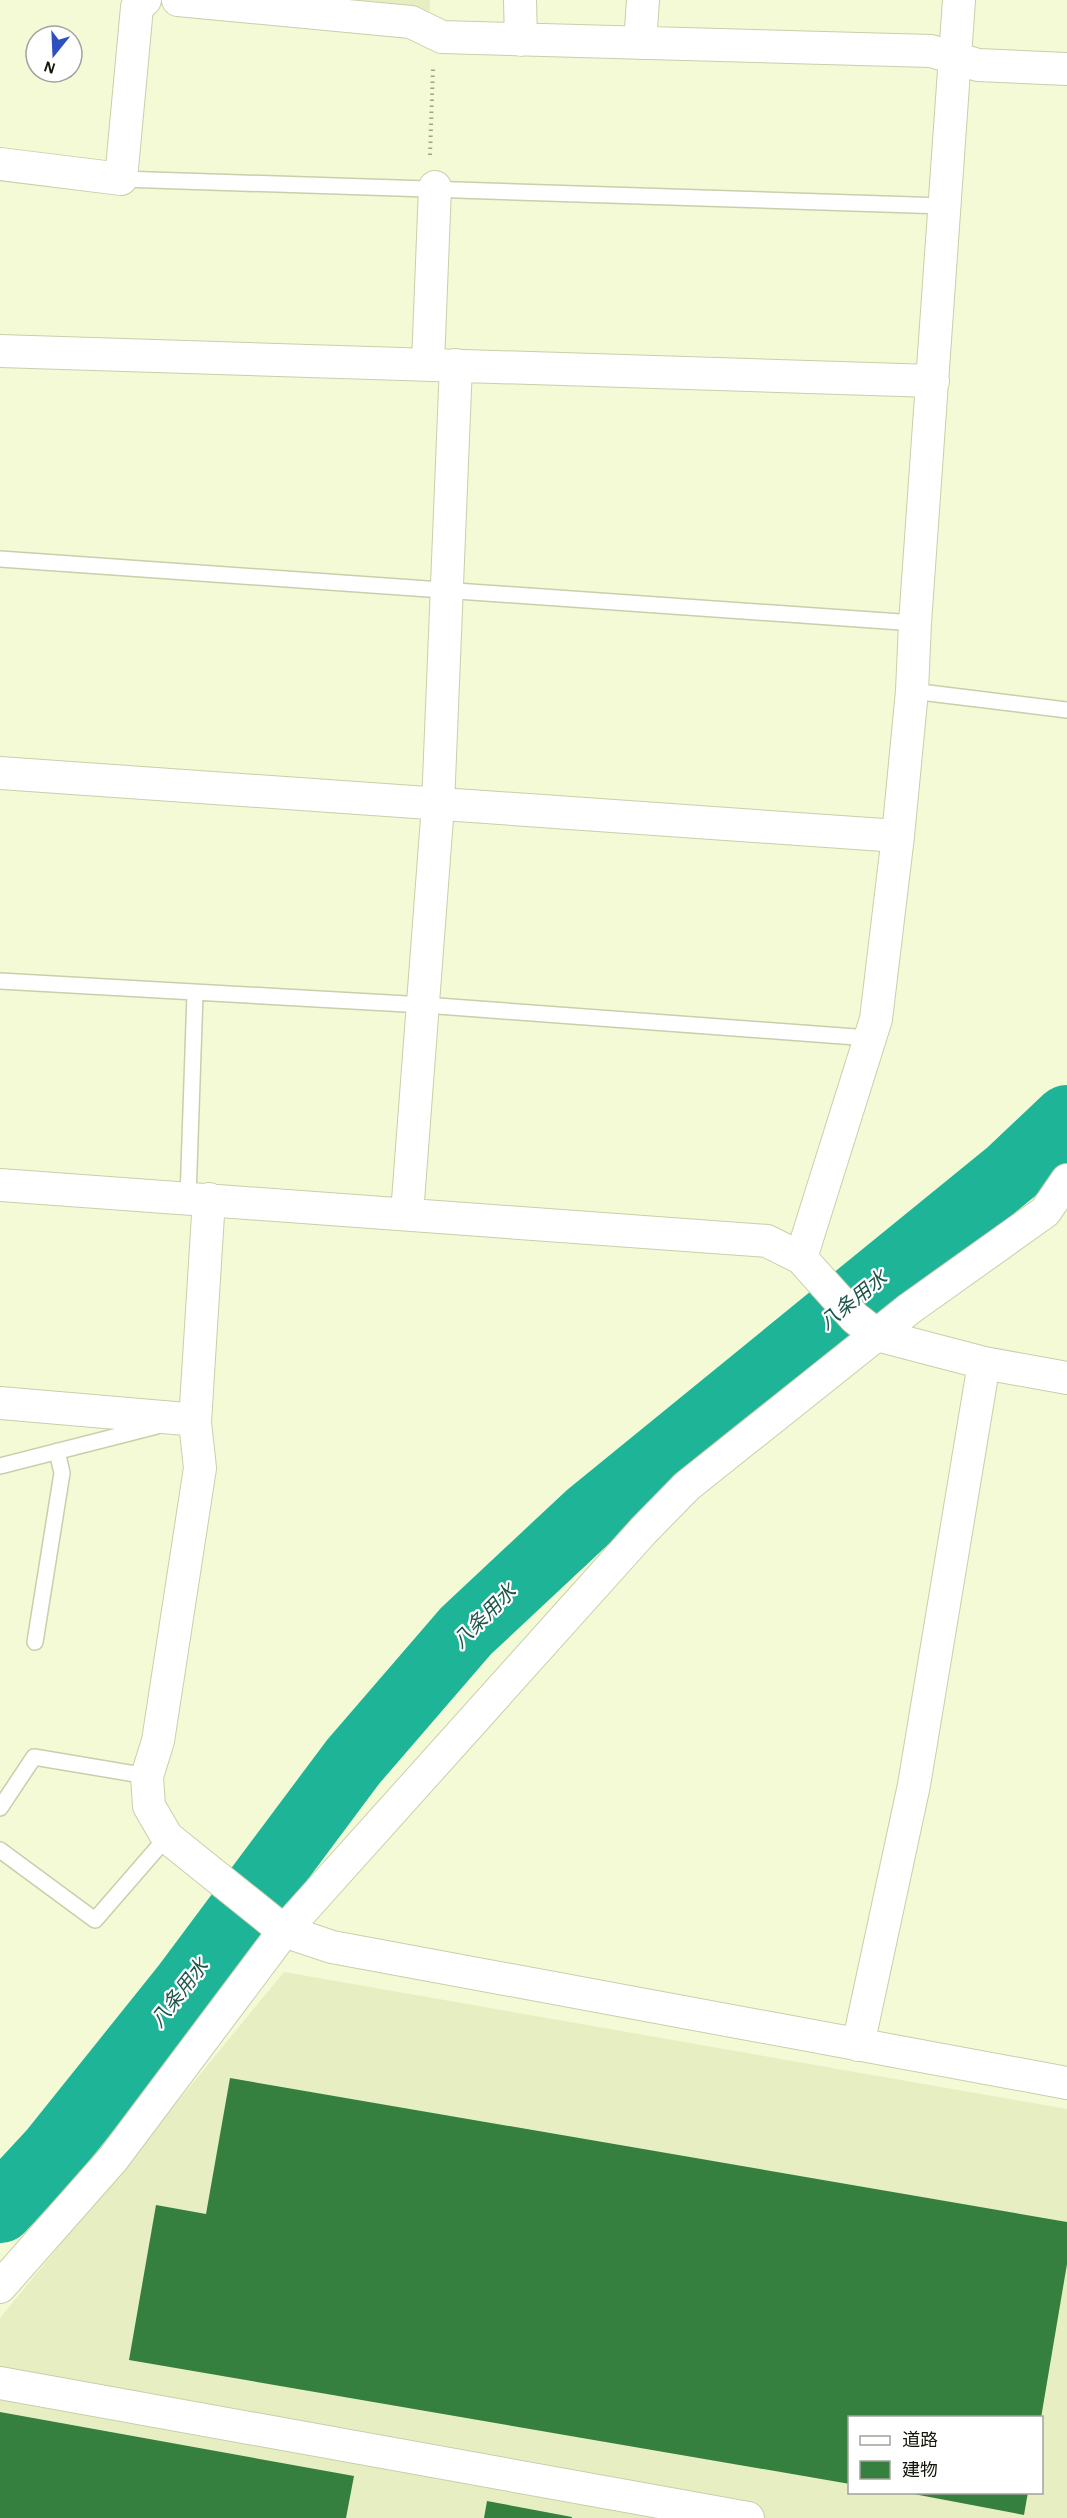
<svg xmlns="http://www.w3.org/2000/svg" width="1067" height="2518" font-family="'Alegreya Sans','Noto Sans JP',sans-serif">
<rect width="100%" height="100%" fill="#f3fad5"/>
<path fill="#e6eec2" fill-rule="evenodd" d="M325,0H430V11Z
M284,1972L1067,2109V2518H0V2318ZM850,2418H1042V2492H850Z"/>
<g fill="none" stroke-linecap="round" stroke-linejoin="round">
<path stroke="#1eb498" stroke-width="68" d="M0,2209L52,2153L185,1987L353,1762L466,1631L590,1515L1011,1172L1067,1119"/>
</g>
<path fill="#36803f" d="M230,2078L1067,2222V2264L1041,2418H850V2484L129,2360L156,2205L206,2214Z
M0,2412L354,2476L346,2518H0Z
M903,2492H1028L1024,2515Z
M487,2501L572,2517V2518H484Z"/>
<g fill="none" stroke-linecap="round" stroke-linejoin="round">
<g stroke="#c8cfab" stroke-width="18">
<path id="lane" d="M121,179L944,206
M0,559L915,623
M912,691L1067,710
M0,981L424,1005L869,1038
M188,1198L195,994
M0,1466L157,1426
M35,1642L62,1473L57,1451
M0,1808L34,1757L147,1776
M0,1850L95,1920L167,1837"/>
</g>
<g stroke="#c8cfab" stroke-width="34">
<path id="street" d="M178,0L411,22L442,37L931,51L978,65L1067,69
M520,0L521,40
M640,43L643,0
M0,164L121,179L137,7L145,0
M0,351L933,381
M428,363L435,187
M0,773L898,836
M0,1185L767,1241L801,1258L855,1318L877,1335L984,1363L1067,1378
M209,1199L195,1422L200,1468L158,1741L147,1776L149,1806L167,1837L284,1931L332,1947L1067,2083
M407,1214L438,805L456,365
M801,1258L876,1019L898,836L912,691L915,623L959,0
M0,1403L186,1419L195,1422
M858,2045L914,1785L984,1363
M0,2287L113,2159L284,1931L643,1531L687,1486L909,1309L1045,1212L1067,1180
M0,2383L748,2518"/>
</g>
<path stroke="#9fa488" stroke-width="4" stroke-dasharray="1.5 4.5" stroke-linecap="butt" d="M430,155L433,69"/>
<use href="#lane" stroke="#fff" stroke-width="15"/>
<use href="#street" stroke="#fff" stroke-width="32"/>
</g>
<g text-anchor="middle" stroke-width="4.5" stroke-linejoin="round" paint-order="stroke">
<g font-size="20" font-style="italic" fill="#1f5649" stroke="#fff">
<text transform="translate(853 1300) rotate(-39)" y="7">八条用水</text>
<text transform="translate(484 1616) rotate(-45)" y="7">八条用水</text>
<text transform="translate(179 1993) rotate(-52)" y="7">八条用水</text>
</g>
</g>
<rect x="848" y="2416" width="195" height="78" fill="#ffffff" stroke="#a1a29d" stroke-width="1.5"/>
<rect x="860" y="2436" width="30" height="9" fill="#ffffff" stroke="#a1a29d" stroke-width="1.5"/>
<text x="902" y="2446" font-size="18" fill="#141609">道路</text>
<rect x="860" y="2461" width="30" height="18" fill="#36803f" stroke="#a1a29d" stroke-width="1.5"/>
<text x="902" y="2476" font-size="18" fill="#141609">建物</text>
<g transform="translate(54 54) rotate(198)"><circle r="28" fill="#ffffff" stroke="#a1a29d" stroke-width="1.5"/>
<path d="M0-4.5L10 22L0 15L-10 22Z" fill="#2c50bf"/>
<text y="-9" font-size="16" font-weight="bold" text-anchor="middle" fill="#141609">N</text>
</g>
</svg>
